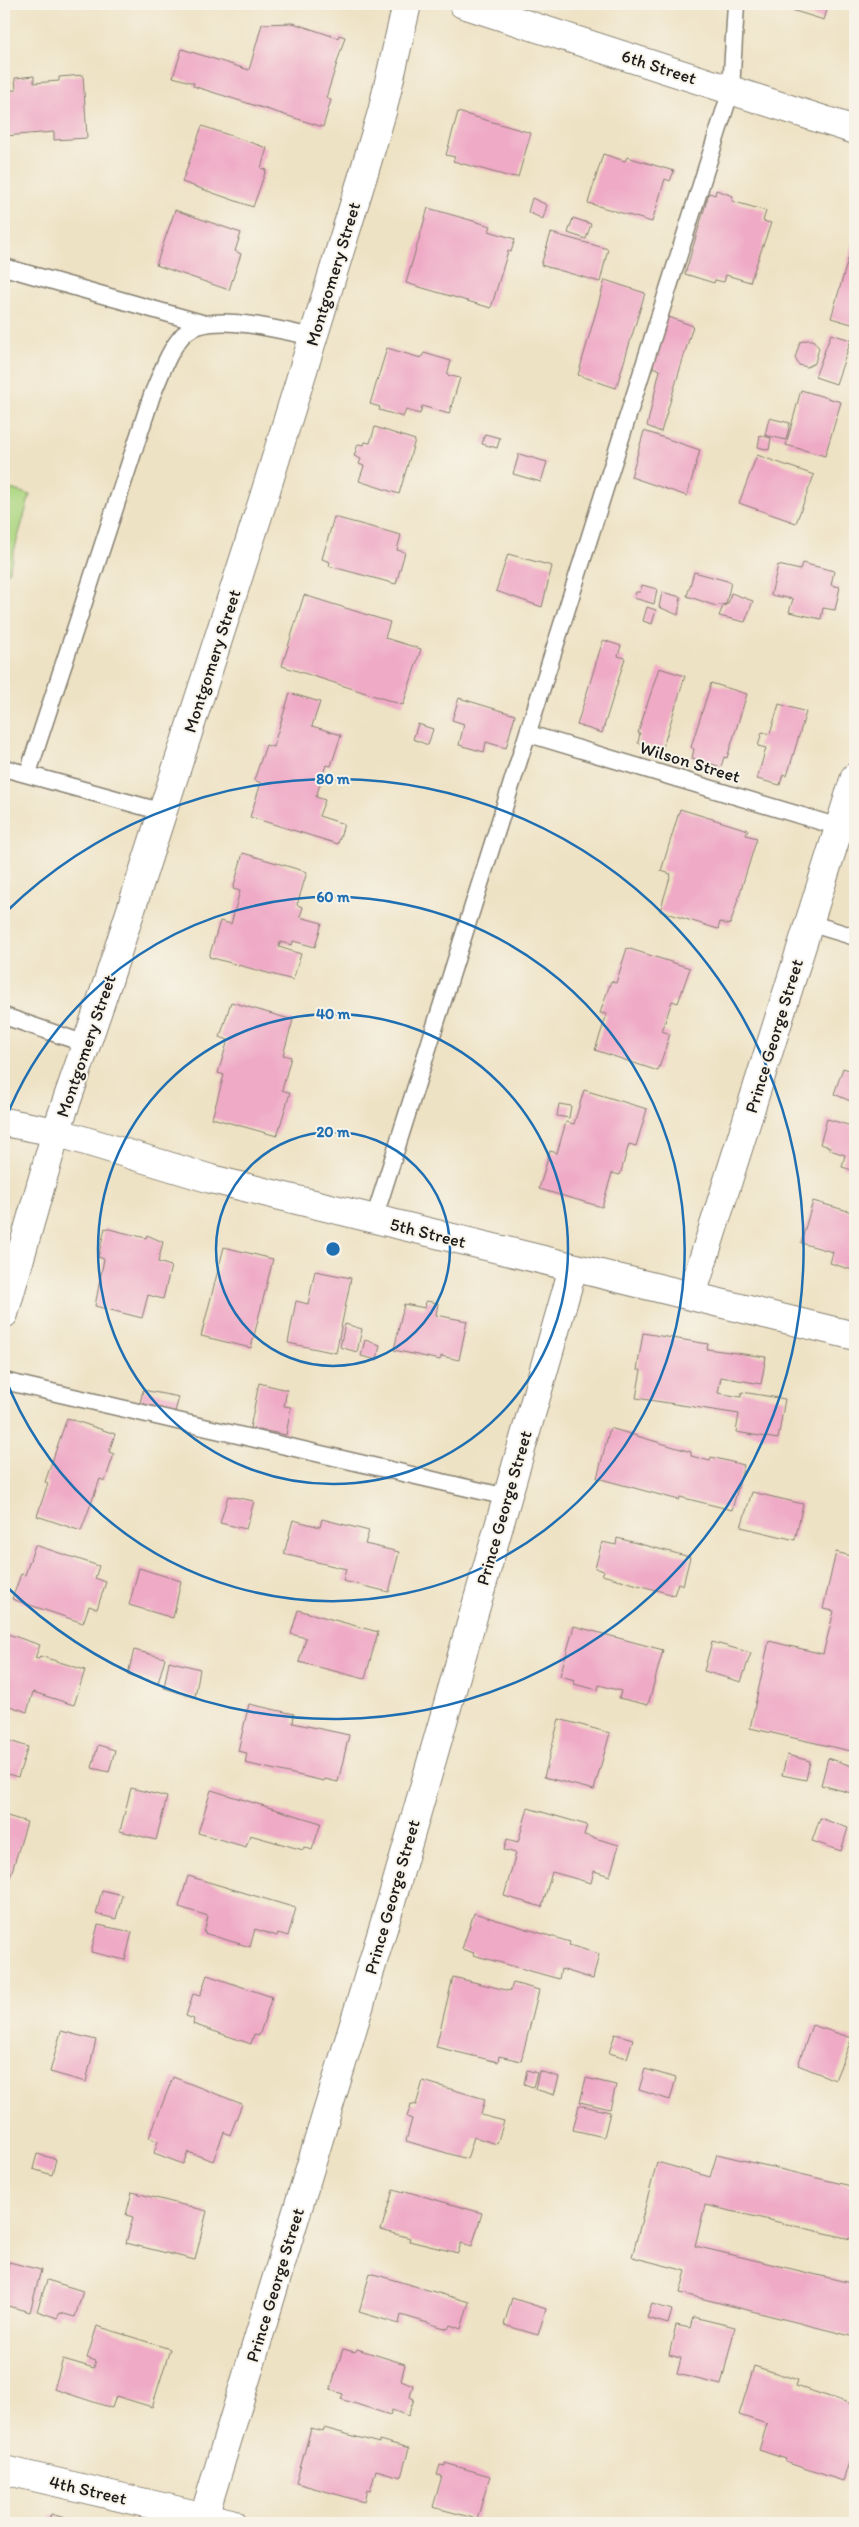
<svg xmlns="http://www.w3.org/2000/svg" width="859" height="2527" font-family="Itim,sans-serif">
<rect width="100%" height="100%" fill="#f7f3e8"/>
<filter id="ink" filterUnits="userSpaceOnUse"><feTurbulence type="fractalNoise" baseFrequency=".02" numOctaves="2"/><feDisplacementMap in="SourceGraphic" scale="10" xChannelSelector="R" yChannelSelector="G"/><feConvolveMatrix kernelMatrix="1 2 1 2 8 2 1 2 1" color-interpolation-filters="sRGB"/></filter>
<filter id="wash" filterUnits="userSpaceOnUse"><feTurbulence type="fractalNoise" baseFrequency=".0096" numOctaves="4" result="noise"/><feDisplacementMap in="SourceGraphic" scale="20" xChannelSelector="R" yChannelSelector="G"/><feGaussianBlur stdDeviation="1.12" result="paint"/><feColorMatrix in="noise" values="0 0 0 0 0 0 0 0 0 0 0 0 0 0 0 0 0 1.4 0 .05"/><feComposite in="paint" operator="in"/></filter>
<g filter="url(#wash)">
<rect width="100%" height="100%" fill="#eee2c4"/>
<path fill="#add782" stroke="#647a4f" d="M4,487L30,495L8,573L4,572Z"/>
<g id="blocks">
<path fill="#efaac6" d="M772,4H833L832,7L828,6L824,20Z
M293,23L338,38L339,35L345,37L326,98L331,100L323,127L193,86L194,83L173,77L182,49L249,70L262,24Z
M83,75L87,138L54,140V132L4,136V91L16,90L15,78L34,76V83L59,81V77Z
M458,112L531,133L518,177L507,176L453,161L455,157L446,155Z
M202,126L267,148L261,168L266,170L253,207L182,182Z
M603,154L625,161L627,157L674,171L670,181L665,179L652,222L588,203Z
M716,190L733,196L732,201L766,211L763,221L771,223L750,282L726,275L724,282L715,280L714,283L685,274L709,193L715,195Z
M532,198L547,205L543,219L528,212Z
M428,208L491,226L489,231L515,239L511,252L508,251L491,308L406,283Z
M175,210L241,233L235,251L241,254L229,290L156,265Z
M573,218L591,224L586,239L568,233Z
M551,233L608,249L600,282L541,265Z
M855,236V325L831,318Z
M605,280L645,293L616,388L578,375Z
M661,314L693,326L661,432L647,426L660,370L645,364Z
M831,334L851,340L836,384L815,377Z
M806,340H813L819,348L815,363L807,367L799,365L795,358L800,342Z
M387,348L421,358L424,353L451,361L447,375L460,378L449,414L422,406L420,414L406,410L403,417L379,410L380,407L370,404Z
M801,390L841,402L825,456L786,445Z
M769,418L790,423L786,440L765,435Z
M375,427L415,440L399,494L359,481L364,466L359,464L361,459L354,456L358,444L364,445L365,442L370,443Z
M644,431L700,450L687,496L631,477Z
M485,434L500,438L497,448L482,444Z
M760,435L771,438L769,450L758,447Z
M519,454L547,462L541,482L513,474Z
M757,455L814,475L796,523L739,503Z
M334,517L401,535L397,550L405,552L396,584L329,566L330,562L322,559Z
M508,554L552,566L542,607L496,591Z
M802,563L834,571L831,585L840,587L835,610L823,608L821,619L789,612L793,599L771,595L778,565L800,570Z
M694,572L731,582L726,604L716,606L687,596Z
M642,585L657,589L654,604L634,598L636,592H640Z
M662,592L681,597L678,615L659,607Z
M731,593L753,601L745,622L719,616L723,606L728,604Z
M304,595L390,622L385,638L421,649L403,705L282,666Z
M647,607L656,610L652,624L643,621Z
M603,640L621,646L618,656L625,658L602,733L577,725Z
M659,668L685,676L662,750L638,743L640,733H638Z
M711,683L747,694L727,758L724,757L721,767L692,758L694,749L691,747Z
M290,693L320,702L312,726L341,735L331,766L326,765L316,797L325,800L319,816L344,824L338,844L250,817L261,783L254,780L266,745L273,747Z
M459,698L515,715L506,748L486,742L484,752L459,745L464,724L452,720Z
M779,704L806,712L787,776L783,774L780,785L757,779L766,748L758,746L762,732L770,734Z
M418,724L433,729L428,745L413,739Z
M680,809L748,830L746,835L757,838L730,925L720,922L718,929L660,911L671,874L661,871Z
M243,853L307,872L297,905L303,907L300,917L322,923L315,947L293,941L292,945L280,942L279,947L301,954L293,980L209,957L220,921L231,924L240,891L233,889Z
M627,948L690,968L678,1003L672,1001L662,1031L670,1034L658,1071L595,1050L607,1014L600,1013L611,981L616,983L617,980Z
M231,1002L293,1020L283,1055L291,1057L282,1090L290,1093L277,1136L212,1118L224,1075L218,1073L228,1040L220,1037Z
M855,1026V1044L850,1042Z
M843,1068L855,1072V1103L834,1094Z
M584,1090L647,1109L636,1146L629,1144L620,1175L612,1173L602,1207L539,1189L550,1151L557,1153L566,1122L574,1124Z
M559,1104L571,1106L569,1118L557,1116Z
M827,1119L855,1127V1171L842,1167L845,1155L830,1150V1147L820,1144Z
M813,1201L855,1213V1271L830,1263L833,1252L801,1243Z
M105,1228L146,1238L147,1235L163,1242L158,1262L171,1266L163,1299L148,1295L142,1318L95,1306L104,1259L98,1257Z
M224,1247L273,1259L251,1348L201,1336Z
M315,1271L351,1278L336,1353L288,1343L296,1301L308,1304Z
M426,1301L438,1303L436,1315L467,1321L459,1360L441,1356L440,1360L394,1350L404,1304L425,1308Z
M345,1324L362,1329L357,1352L340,1347Z
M643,1333L708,1344L707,1349L766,1357L761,1384L721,1377L718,1393L741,1397L742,1392L785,1399L778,1439L736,1432L739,1414L636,1398L641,1370H637Z
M365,1340L380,1345L377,1360L361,1356Z
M259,1383L287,1390L284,1406L291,1407L286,1435L250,1428Z
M143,1390L179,1397L175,1412L140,1403Z
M67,1418L115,1434L109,1452L114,1454L105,1481L100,1479L81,1531L37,1516L48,1483L45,1482Z
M610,1428L691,1452V1456L710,1461L711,1457L744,1465L732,1510L680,1497L679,1500L597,1478Z
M752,1492L803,1504L795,1540L741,1527Z
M228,1496L254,1501L246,1529L220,1523Z
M322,1519L369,1531L365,1544L399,1552L389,1592L343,1581L346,1569L284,1554L293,1520L320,1527Z
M617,1538L690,1557L683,1585L678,1583L674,1595L602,1575L604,1571L595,1568L602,1542L616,1545Z
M35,1545L99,1566L95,1578L106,1582L97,1609L89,1606L83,1623L12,1599L21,1574L25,1575Z
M836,1552L855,1557V1752L750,1728L769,1641L823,1654L834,1611L823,1609Z
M139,1568L181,1581L173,1618L129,1605Z
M298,1610L378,1632L365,1679L299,1662L306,1638L291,1634Z
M574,1626L663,1650L648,1705L619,1698L621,1691L599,1685L598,1690L574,1684L575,1680L560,1676Z
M5,1633L40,1645L35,1658L39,1659L40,1656L85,1670L74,1705L33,1692L27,1712L4,1704Z
M712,1642L751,1653L741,1682L704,1671Z
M134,1650L165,1658L158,1683L128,1674Z
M169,1661L200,1669L195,1697L164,1688Z
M249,1704L294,1714L293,1723L349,1735L338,1782L325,1779L324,1781L245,1763L247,1753L238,1751Z
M559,1719L610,1733L594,1790L544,1777Z
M4,1739L28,1747L18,1777L4,1773Z
M98,1745L115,1750L109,1772L92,1768Z
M787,1755L810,1761L806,1780L782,1775Z
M828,1758L855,1767V1794L821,1785Z
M131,1788L167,1797L156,1840L120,1831Z
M211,1790L321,1823L312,1850L304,1847L303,1850L250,1835L246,1847L198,1833Z
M528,1808L587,1825L584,1835L619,1845L610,1876L594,1871L591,1883L552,1872L542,1907L504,1896L516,1853L504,1850L507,1839L518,1842Z
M4,1815L27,1822L9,1881L4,1879Z
M820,1818L848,1828L841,1851L812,1841Z
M188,1876L296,1908L288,1936L278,1933L277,1936L255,1929L250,1947L204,1933L208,1916L179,1907Z
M102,1890L122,1895L116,1919L96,1914Z
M474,1913L570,1942L569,1945L599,1954L593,1979L561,1969L559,1979L473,1955L474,1953L462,1949Z
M98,1925L132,1932L125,1960L91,1952Z
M207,1975L272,1997L259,2036L254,2034L251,2044L193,2024L194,2019L186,2016L193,1994L200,1996Z
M453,1977L510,1991L513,1983L539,1990L521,2061L499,2056L498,2062L436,2047Z
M812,2025L852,2038L835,2080L798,2065Z
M61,2031L96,2040L86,2082L50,2072Z
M615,2034L633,2039L627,2058L609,2053Z
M645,2069L676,2078L670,2100L639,2090Z
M527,2070L537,2073L533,2087L524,2084Z
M539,2071L559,2077L554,2095L535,2089Z
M173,2077L242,2104L230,2135L224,2132L213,2161L188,2152L183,2164L154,2153L158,2141L149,2138Z
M586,2078L616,2085L610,2109L580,2102Z
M423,2081L485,2099L481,2115L504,2121L497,2144L474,2137L467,2159L406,2141L412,2119L407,2117L411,2104L416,2105Z
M579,2105L610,2112L604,2137L573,2130Z
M37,2154L56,2159L52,2175L33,2169Z
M717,2154L855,2187V2240L705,2205L695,2246L855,2284V2337L680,2293L686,2271L632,2257L657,2162L710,2177Z
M393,2190L404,2193L405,2191L482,2213L472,2246L461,2243L458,2253L409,2241L410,2238L381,2230Z
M132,2192L207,2211L195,2260L126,2243L133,2217L126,2215Z
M9,2262L41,2270L30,2312L4,2305V2282Z
M370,2273L469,2302L461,2329L450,2325L448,2329L401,2315L399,2324L359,2312Z
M47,2280L83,2291L75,2317L60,2313L57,2318L37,2311Z
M512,2298L546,2309L538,2335L504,2325Z
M652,2304L672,2310L668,2324L647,2318Z
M693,2317L735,2327L721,2385L677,2374L681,2358L669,2355L676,2325L690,2328Z
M97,2326L170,2349L152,2407L116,2396L112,2408L54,2389L63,2359L94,2368L96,2361L87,2358Z
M343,2349L355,2352L357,2349L405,2364L401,2380L413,2385L410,2397L414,2399L408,2416L392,2410L390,2415L341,2399L343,2394L330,2390Z
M754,2366L798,2380L796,2386L855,2405V2454L852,2453L843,2481L785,2462L786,2459L759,2450L767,2424L739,2415Z
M311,2428L323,2431L324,2428L379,2443V2440L409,2448L401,2477L376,2470L370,2491L367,2490L364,2502L296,2483Z
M445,2463L490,2476L477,2519L433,2507L442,2476L437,2475L440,2465L445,2466Z
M51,2514L82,2523H48Z"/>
</g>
</g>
<g filter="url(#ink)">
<use href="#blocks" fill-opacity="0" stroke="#857f70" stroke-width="1"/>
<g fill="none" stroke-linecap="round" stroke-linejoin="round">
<g stroke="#857f70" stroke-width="19">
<path id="service" d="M4,267L205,324
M529,734L839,827
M4,768L163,812
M28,773L152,395C161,375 168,351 183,335C208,309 282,331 313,337
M809,923L855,937
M4,1016L86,1044
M374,1219L731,90L736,4
M4,1381L507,1497"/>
</g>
<g stroke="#857f70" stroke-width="30">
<path id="minor" d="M463,4L855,130
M692,1295L855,777
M202,2523L392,1899L573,1268"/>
</g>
<g stroke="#857f70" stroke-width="30">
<path id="tertiary" d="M4,1122L56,1132L211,1179L855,1336
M4,1314L56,1132L108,981L263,500L365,169L382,112L407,4
M4,2470L231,2523"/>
</g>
<use href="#service" stroke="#fff" stroke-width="16"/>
<use href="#minor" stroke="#fff" stroke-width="28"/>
<use href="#tertiary" stroke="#fff" stroke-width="28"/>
</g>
</g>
<g fill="none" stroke="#1f6fb2" stroke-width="2.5">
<circle cx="333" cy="1249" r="117"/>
<circle cx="333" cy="1249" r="235"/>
<path d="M4 1123A352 352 0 1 1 4 1375"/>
<path d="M7 911A470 470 0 1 1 7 1587"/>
</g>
<g text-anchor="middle" stroke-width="4" stroke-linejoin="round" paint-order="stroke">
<g font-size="18" fill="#1c1c1c" stroke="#f7f3e8">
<text transform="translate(659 67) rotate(18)" y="6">6th Street</text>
<text transform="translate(333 274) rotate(-73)" y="6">Montgomery Street</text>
<text transform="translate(212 661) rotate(-72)" y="6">Montgomery Street</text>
<text transform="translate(690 762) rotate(17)" y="6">Wilson Street</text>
<text transform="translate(774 1036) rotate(-73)" y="6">Prince George Street</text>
<text transform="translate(86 1046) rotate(-71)" y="6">Montgomery Street</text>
<text transform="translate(428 1233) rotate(14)" y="6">5th Street</text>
<text transform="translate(504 1508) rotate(-74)" y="6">Prince George Street</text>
<text transform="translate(392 1897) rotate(-74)" y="6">Prince George Street</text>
<text transform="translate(275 2285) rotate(-73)" y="6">Prince George Street</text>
<text transform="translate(88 2490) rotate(13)" y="6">4th Street</text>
</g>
</g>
<circle cx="333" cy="1249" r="8" fill="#1f6fb2" stroke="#f7f3e8" stroke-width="2.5"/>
<g font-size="15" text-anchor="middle" font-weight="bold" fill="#1f6fb2" stroke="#f7f3e8" stroke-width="4" stroke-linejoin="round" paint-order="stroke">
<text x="333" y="784">80 m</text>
<text x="333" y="902">60 m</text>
<text x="333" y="1019">40 m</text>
<text x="333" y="1137">20 m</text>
</g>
<rect width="859" height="2527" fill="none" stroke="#f7f3e8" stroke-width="20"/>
</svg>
